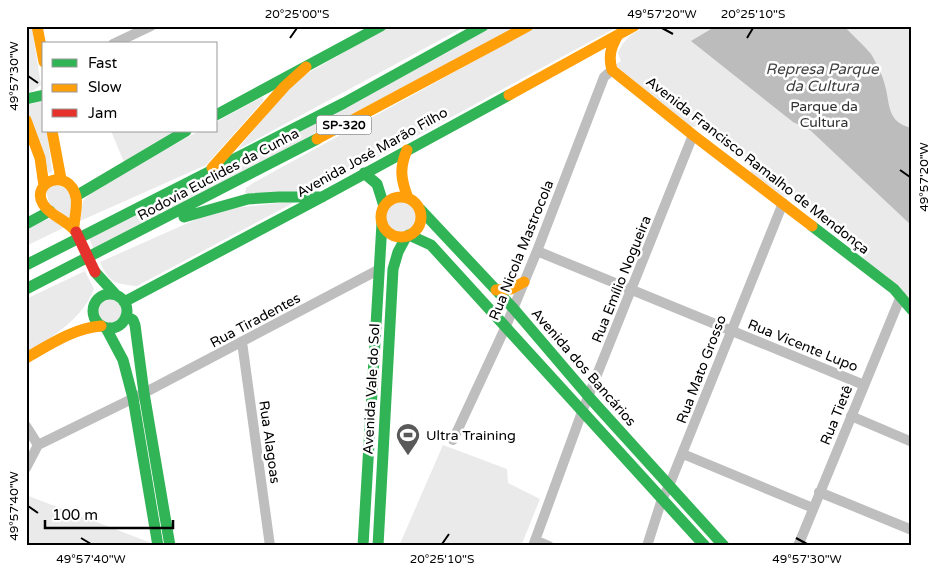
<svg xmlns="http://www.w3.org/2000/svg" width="938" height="572" font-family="'Varela Round',sans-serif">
<rect width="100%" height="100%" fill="#fff"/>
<path fill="#eaeaea" d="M26,26L32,28L41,85L31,92L26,91Z
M390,26H466L237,150L294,81Z
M492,26H519L94,250L89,238Z
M538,26H619L310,194L245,193L246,188L253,183Z
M645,26H912V305L864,261L862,252L794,196L784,197L751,173V164L701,126L691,127L615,65L621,61L618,53C623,39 632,34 645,26Z
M262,97L264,100L206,165L80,221L83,201L91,193L146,160L199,131H216V122Z
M43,101L44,131H47L52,172L49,173L26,110L27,105Z
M111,131H179L124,162Z
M50,184L71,189V223L49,203L46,190Z
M384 217a17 17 0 1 1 34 0a17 17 0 1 1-34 0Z
M297,201L137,286C115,284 109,283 100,262L217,210Z
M54,217L65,227L26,246V228Z
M85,271L94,289C83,318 52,338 26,353V299Z
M94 311a15 15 0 1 1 30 0a15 15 0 1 1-30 0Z
M443,445L507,469L508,483L540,499L521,546H399Z
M26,495L154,544V546H26Z"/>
<path fill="#bcbcbc" d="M716,26H844C852,35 863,44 871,54C876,62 882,74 884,82C891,103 885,122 912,128V226L810,130L793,122L691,41Z"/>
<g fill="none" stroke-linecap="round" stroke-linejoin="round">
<path stroke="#bebebe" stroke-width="10" d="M113,44L151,26
M537,251L864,385
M242,342L270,546
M851,416L912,442
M26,426L38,445
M453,440L506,326L537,251L604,77L612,70
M683,454L813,508
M26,468L38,445L144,393L378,270
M819,492L912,530
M535,540L549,546
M533,546L582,412L693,135
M647,546L662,499L669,486L783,203
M798,546L901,296"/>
<path stroke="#30b455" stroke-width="11" d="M26,99L44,95
M216,115L381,26
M364,173L377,184L384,206
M76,196L186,131
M420,209L513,308L589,397L724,546
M184,217L248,199L279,197H322
M26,224L50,211
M812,226L894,289L912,310
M409,235L431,245L705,546
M26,265L344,103L483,26
M95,272L116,295
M26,289L317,139
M93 311a17 17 0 1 1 34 0a17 17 0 1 1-34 0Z
M124,302L322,197L509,95
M126,316L133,320L135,325L144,393L170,546
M106,328L123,360L133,398L158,546
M363,546L382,223
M378,546L393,269L398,252L406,237"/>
<path stroke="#ff9f0a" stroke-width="11" d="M37,26L44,62
M618,35C611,47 608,56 612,70L693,135L812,226
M509,95L634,26
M26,120L40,158L44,186
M52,131L61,179
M317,139L528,26
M407,150C399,168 401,180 408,198
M212,168L285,86L306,67
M381 217a20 20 0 1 1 40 0a20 20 0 1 1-40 0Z
M74,228C74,218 78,207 76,197C69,166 30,182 43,204C51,217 68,220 76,232
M496,290L511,289L524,282
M26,358C49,345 74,328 101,326"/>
<path stroke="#e5322d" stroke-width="11" d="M76,232L95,272"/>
</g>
<path fill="none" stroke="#000" stroke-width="2" d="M662,28L673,34M290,38L297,28M747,38L753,28M28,76L38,83M900,170L910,177M28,506L38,513M81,538L91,544M796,538L807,544M442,544L449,534"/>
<defs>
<g id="stadium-pin" transform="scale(1.25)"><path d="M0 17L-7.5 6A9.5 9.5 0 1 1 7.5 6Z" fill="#595959" stroke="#fff"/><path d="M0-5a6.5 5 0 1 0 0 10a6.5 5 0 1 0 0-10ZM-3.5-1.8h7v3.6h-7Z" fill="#fff"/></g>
</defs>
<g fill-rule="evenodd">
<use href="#stadium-pin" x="408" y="435"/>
</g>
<g text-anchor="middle" stroke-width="5" stroke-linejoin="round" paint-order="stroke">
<rect fill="#fff" stroke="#4c4c4c" stroke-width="1" x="316.5" y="115.5" width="55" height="19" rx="4"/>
<g font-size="12" font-weight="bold" fill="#000">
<text x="344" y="129">SP-320</text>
</g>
<g font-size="14" fill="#303030" stroke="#fff">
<text x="824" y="111">Parque da<tspan x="824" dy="16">Cultura</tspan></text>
</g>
<g font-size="14" fill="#000" stroke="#fff">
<text transform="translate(372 152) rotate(-29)" y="5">Avenida José Marão Filho</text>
<text transform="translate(758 165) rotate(38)" y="5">Avenida Francisco Ramalho de Mendonça</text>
<text transform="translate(218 174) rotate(-28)" y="5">Rodovia Euclides da Cunha</text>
<text transform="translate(521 250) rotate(-68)" y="5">Rua Nicola Mastrocola</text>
<text transform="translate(621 279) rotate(-68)" y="5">Rua Emílio Nogueira</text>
<text transform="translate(255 320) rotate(-28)" y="5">Rua Tiradentes</text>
<text transform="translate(803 345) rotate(22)" y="5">Rua Vicente Lupo</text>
<text transform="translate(584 367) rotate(49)" y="5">Avenida dos Bancários</text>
<text transform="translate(701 369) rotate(-69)" y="5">Rua Mato Grosso</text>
<text transform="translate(371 389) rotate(-87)" y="5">Avenida Vale do Sol</text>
<text transform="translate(836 415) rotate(-68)" y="5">Rua Tietê</text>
<text transform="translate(270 442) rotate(82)" y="5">Rua Alagoas</text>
</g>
<g font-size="14" fill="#000" stroke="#fff" text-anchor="start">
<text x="426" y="440">Ultra Training</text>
</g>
<g font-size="15" font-style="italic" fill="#414141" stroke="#fff">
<text x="822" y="74">Represa Parque<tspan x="822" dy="17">da Cultura</tspan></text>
</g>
</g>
<rect width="938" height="572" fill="none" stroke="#ffffff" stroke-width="55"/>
<rect x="42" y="42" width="175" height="90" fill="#ffffff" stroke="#999999"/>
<rect x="52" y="59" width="25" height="8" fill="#30b455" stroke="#999999"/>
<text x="88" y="68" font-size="15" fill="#000000">Fast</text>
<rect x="52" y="84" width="25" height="8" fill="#ff9f0a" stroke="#999999"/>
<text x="88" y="92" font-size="15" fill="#000000">Slow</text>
<rect x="52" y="109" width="25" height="8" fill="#e5322d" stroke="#999999"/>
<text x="88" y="118" font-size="15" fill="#000000">Jam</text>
<path d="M45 520v8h128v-8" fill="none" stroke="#000000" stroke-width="2.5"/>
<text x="52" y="520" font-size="15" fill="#000000" stroke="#ffffff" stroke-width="4" paint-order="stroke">100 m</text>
<rect x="28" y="28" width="882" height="516" fill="none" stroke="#000" stroke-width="2"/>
<g font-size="12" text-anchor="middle" fill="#000">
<text x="297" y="18">20°25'00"S</text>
<text x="662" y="18">49°57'20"W</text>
<text x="753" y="18">20°25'10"S</text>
<text transform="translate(14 76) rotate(-90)" y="4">49°57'30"W</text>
<text transform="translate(924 177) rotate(-90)" y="4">49°57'20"W</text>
<text transform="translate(14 506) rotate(-90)" y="4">49°57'40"W</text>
<text x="91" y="563">49°57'40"W</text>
<text x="442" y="563">20°25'10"S</text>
<text x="807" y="563">49°57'30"W</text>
</g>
</svg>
